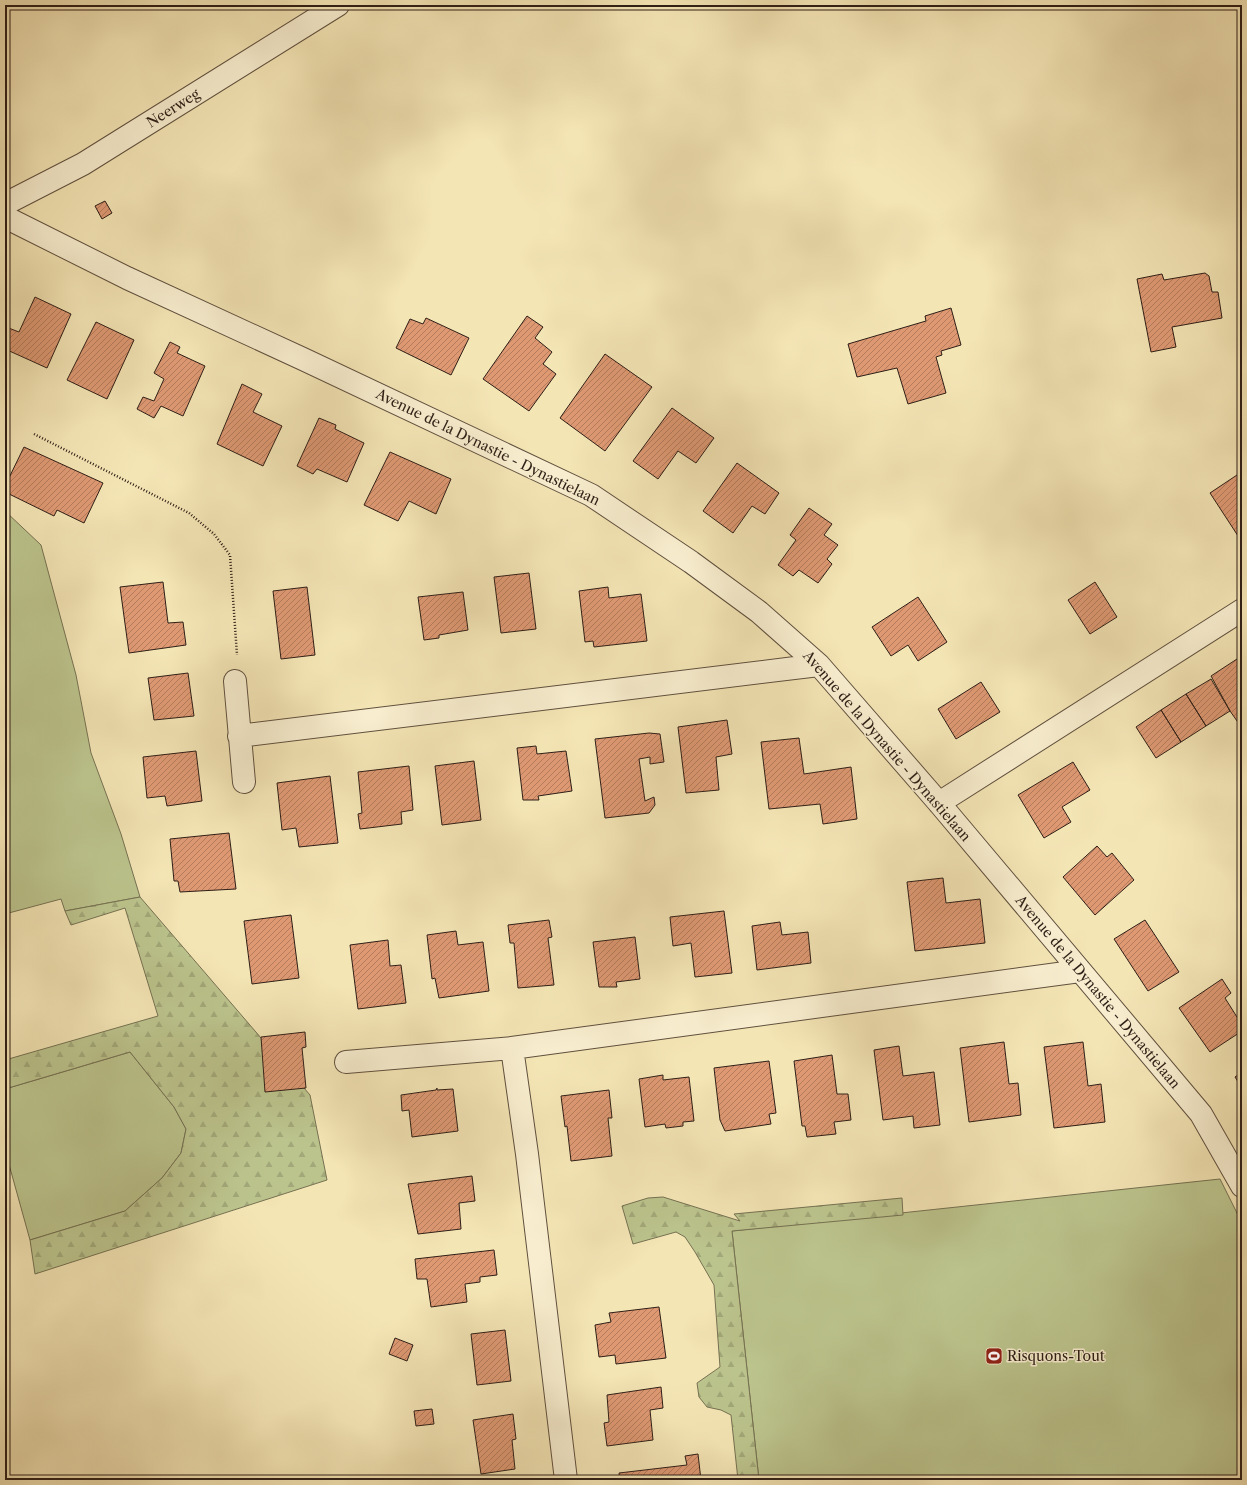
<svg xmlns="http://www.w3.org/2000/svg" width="1247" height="1485" font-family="'Libre Caslon Text',serif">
<defs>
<pattern id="forest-firs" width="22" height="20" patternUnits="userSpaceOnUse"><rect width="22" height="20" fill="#bcc48d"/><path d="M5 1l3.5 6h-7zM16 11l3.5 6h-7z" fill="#a2a879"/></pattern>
<pattern id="building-hatch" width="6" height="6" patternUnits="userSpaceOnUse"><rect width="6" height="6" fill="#de9973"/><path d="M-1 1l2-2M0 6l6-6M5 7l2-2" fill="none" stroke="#b47c5d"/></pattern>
</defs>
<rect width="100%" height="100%" fill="#f4e5b5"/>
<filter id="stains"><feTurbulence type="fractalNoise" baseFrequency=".005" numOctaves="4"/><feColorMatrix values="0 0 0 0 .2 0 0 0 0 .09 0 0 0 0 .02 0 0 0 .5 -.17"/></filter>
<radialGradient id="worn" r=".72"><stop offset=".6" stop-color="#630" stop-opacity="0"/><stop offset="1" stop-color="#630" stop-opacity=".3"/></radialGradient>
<path fill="#bcc48d" stroke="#757152" d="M5,511L41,545L76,675L91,753L121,834L140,897L65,911L61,899L5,914Z
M130,1052L174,1107L186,1129L181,1153L162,1178L125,1211L30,1240L5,1150V1089Z
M1220,1179L1242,1223V1480H759L732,1231Z"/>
<path fill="url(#forest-firs)" stroke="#757152" d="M140,897L310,1095L327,1180L35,1274L30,1240L125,1211L162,1178L181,1153L186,1129L174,1107L130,1052L5,1089V1060L158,1016L125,908L71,925L65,911Z
M663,1197L740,1221L734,1214L902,1198L903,1215L732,1231L759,1480H738L731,1415L721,1410L707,1407L699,1397L697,1383L720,1367L714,1285L695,1252L685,1237L676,1232L633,1244L622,1206L648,1198Z"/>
<path fill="url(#building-hatch)" stroke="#2e1e16" d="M105,201L112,213L102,219L95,206Z
M1205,273L1209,276L1212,292H1218L1222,318L1172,327L1176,347L1151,352L1137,279L1162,274L1164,280Z
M35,297L71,314L47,368L5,349V330L6,327L19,332Z
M951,308L961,345L941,351L942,355L936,357L946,393L908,404L897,368L857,377L848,344L926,321L925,316Z
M527,316L543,327L535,338L552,352L543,364L556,374L529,411L483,379Z
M426,318L469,338L451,375L396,348L410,319L423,324Z
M96,322L134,340L107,399L67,380Z
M170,342L180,347L177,353L205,366L183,416L161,406L154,418L137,409L143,397L154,401L164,379L154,373Z
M605,354L652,387L605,451L560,418Z
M242,384L262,394L253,412L282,426L263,466L217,444Z
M672,408L714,438L696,463L678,451L658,479L633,461Z
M319,418L336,425L335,429L364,443L347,482L317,469L313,474L297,466Z
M24,447L103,483L84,523L57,510L54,516L5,492V486Z
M390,452L451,479L436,514L409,501L398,521L364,505Z
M737,463L779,493L765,514L752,506L733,533L703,511Z
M1237,475L1242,482V538L1240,539L1210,493Z
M809,508L832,524L824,535L838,545L827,559L832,564L818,583L799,570L793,576L778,565L796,540L790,535Z
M529,573L536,629L501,633L494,577Z
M163,582L168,623L183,622L186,645L129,653L120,587Z
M1095,582L1117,617L1090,634L1068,600Z
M307,587L315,655L281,659L273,591Z
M608,587L609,598L641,594L647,641L594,647L593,641L585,642L579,591Z
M463,592L468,630L439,635V638L424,640L418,597Z
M918,597L947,642L918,661L908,645L891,656L872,627Z
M1237,659L1242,667V728L1230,711L1211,676Z
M188,673L194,716L154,720L148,678Z
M1211,679L1230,711L1206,726L1186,694Z
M981,682L1000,712L956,739L938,709Z
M1186,694L1206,726L1181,742L1161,710Z
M1161,710L1181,742L1156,758L1136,727Z
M727,720L732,754L716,757L719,790L686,793L678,727Z
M649,733L660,734L664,762L650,764V757L639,759L645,801L654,797L655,805L649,813L605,818L595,739Z
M799,738L804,774L851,767L857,819L823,824L820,804L769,809L761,742Z
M536,746L537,754L566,751L572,791L538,796L539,800H523L517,748Z
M196,751L202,801L167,806L165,796L147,798L143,757Z
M474,761L481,820L442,825L435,766Z
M1073,762L1090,790L1062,807L1071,822L1044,838L1018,795Z
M409,766L413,810L401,812L402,824L360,829L358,814L362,813L358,772Z
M330,776L338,843L299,847L296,828L282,830L277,783Z
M229,833L236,889L180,892L178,881H174L170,839Z
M1097,846L1107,857L1112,853L1134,880L1095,915L1063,877Z
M943,878L946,903L980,899L985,943L915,951L907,882Z
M724,911L732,973L695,977L691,943L673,946L670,917Z
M291,915L299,978L252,984L244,921Z
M549,920L552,937L548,938L554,985L518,988L514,943H510L508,925Z
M1145,920L1179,972L1148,991L1114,939Z
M780,922L782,935L808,932L811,963L757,970L752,926Z
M456,931L458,945L483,942L489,991L439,998L435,978L432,979L427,935Z
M635,937L640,979L616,982L617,987H599L593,942Z
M388,940L390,966L401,965L406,1003L358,1009L350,945Z
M1222,979L1231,993L1225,998L1242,1025V1031L1210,1052L1179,1008Z
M305,1032L306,1047L302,1048L306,1088L265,1092L261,1037Z
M1004,1042L1009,1084L1018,1083L1021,1115L969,1122L960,1048Z
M1083,1042L1088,1086L1101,1084L1105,1122L1054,1128L1044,1047Z
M899,1046L903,1076L934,1072L940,1125L914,1128L913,1116L883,1120L874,1050Z
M832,1055L837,1094H848L851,1120L834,1122L836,1134L807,1137L805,1126H802L794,1061Z
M769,1061L776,1113L769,1114L771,1124L725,1131L720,1120L714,1068Z
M1242,1072V1088L1235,1077Z
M663,1075V1080L689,1077L694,1121L683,1122V1126L666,1128L665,1124L645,1127L639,1079Z
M437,1088V1090L453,1089L458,1131L412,1137L409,1110L402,1111L401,1095L436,1090Z
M609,1090L612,1118H608L612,1156L571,1161L567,1126L565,1127L561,1096Z
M472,1176L475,1201L459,1203L461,1229L418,1234L408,1184Z
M494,1250L497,1275L480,1277V1282L465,1284L467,1302L431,1307L427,1279H417L415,1259Z
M659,1307L666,1358L616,1364L615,1355L599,1357L595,1325L611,1322L609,1313Z
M505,1330L511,1381L477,1385L471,1334Z
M395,1338L413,1345L407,1361L389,1354Z
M661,1387L663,1408L650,1410L653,1440L607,1446L604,1423L609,1422L607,1395Z
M432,1409L434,1424L416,1426L414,1411Z
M513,1414L516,1439L512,1440L515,1469L481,1474L473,1420Z
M698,1454L701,1480H620L619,1473L687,1465L685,1456Z"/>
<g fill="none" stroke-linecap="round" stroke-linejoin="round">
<g stroke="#60503e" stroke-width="24">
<path id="minor" d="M5,204L83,164L338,5
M5,217L127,278L303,359L591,495L691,562L759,612L819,665L939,803L1201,1114L1242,1186
M235,681L244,782
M239,736L819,665
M939,803L1242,610
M512,1048L527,1154L566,1480
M346,1062L512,1048L1080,971"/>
</g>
<path stroke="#2e1e16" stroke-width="2.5" stroke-dasharray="1 2" stroke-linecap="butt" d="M34,434L189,513L214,534L230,555L237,655"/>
<use href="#minor" stroke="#f8eecf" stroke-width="22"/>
</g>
<defs>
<g id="stadium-square" transform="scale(0.9)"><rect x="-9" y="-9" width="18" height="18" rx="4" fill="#8f2418" stroke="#f8eecf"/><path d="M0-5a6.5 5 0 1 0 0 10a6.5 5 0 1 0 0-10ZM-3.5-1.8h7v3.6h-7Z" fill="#fff"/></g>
</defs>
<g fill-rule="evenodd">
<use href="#stadium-square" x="994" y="1356"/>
</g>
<g text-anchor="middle" stroke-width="3" stroke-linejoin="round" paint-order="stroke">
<g font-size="14" fill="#2e1e16" stroke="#f8eecf">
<text transform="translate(173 108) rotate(-32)" y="5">Neerweg</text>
<text transform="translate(488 447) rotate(26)" y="5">Avenue de la Dynastie - Dynastielaan</text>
<text transform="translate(887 746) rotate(49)" y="5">Avenue de la Dynastie - Dynastielaan</text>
<text transform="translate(1098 992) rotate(50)" y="5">Avenue de la Dynastie - Dynastielaan</text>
</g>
<g font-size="14" fill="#2e1e16" stroke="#f8eecf" text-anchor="start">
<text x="1007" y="1361">Risquons-Tout</text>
</g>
</g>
<rect width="1247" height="1485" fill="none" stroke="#f4e5b5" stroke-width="20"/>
<rect x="6" y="6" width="1235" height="1473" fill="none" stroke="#2e1e16" stroke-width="2"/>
<rect x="10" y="10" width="1227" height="1465" fill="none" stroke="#2e1e16"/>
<rect width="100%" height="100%" filter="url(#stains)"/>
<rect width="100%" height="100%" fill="url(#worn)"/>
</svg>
